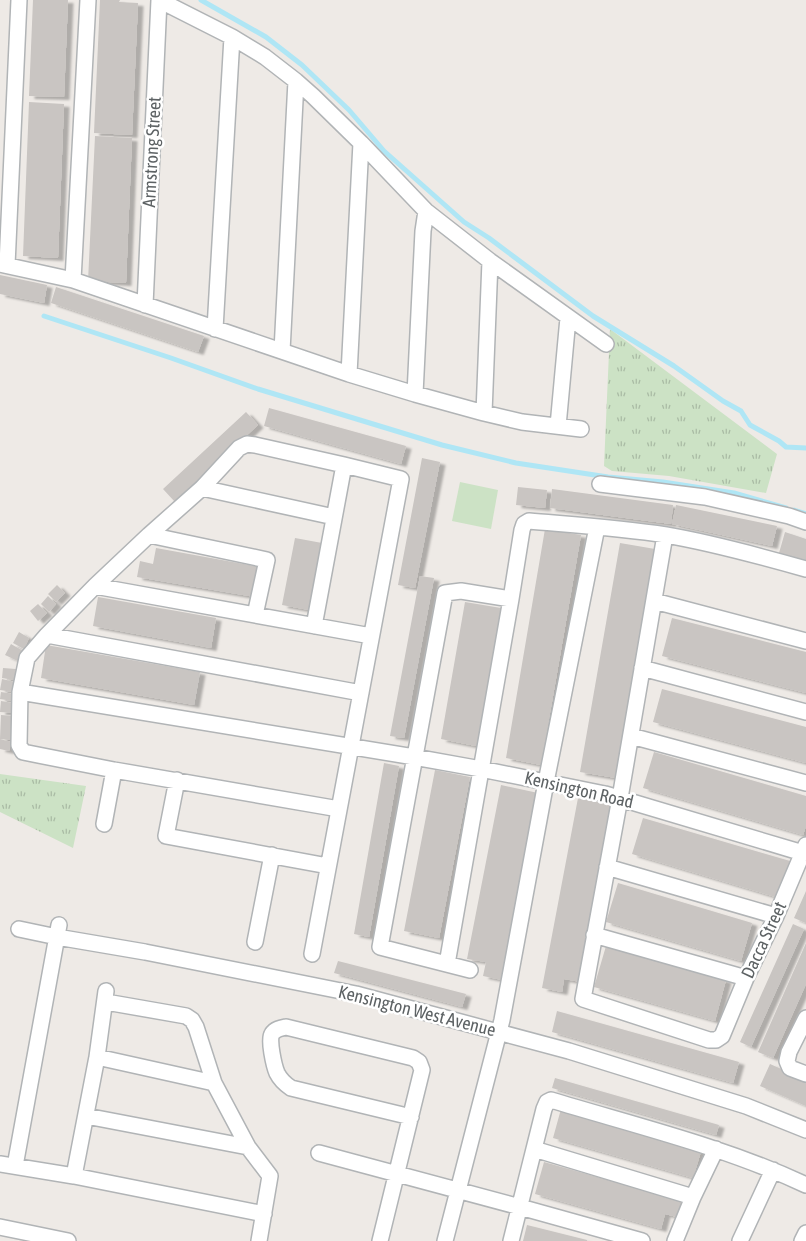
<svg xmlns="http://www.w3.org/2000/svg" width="806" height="1241" font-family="'Asap Condensed',sans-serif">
<defs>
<pattern id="grass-tufts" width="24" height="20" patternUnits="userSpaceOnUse" patternTransform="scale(1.25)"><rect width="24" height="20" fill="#cce2c5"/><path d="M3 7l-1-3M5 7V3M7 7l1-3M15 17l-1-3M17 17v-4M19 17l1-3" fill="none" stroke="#a9bba4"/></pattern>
<filter id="shadow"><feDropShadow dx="5.5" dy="3" stdDeviation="1" flood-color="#0004"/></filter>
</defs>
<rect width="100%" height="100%" fill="#eeeae6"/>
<path fill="url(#grass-tufts)" d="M610,329L777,454L766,493L669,476L612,471L604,466Z
M0,774L86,786L73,848L0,812Z"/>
<path fill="#cce2c5" d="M460,482L498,490L491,529L452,521Z"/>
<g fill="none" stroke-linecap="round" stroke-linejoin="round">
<path stroke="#afe6f5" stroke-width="5" d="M201,0L266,37L302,65L349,110L384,151L464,222L489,238L593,316L674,366L723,401L741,411L750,425L779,441L786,447L806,448
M44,316L171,358L258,389L442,445L516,463L608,477L663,482L734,493L786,508
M794,510L806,514"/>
</g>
<path fill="#c9c5c2" filter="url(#shadow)" d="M33,0H68L64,97L29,96Z
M100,0H120L119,2L138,3L132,135L94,133Z
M29,102L64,104L58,258L23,256Z
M95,136L132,138L126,283L88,281Z
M0,275L47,285L44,303L0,294Z
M56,287L204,336L198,352L51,303Z
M269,408L406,446L401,464L264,426Z
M246,412L258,425L175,502L163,489Z
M422,458L440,462L415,588L398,585Z
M518,487L547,490L545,508L516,505Z
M552,489L673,505L671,524L550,508Z
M676,505L777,526L772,546L672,524Z
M545,529L581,535L541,765L506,758Z
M785,532L806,539V561L779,553Z
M295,538L322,543L309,610L282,605Z
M620,543L655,549L616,778L580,772Z
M156,548L260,567L255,597L137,577L140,561L153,564Z
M420,576L434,578L404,738L390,736Z
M57,585L65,593L56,602L48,594Z
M48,596L56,604L49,612L41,604Z
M98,597L216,618L211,648L93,626Z
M465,602L501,608L476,746L441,739Z
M38,604L47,613L38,621L30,611Z
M672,618L806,652V693L662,656Z
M19,632L29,638L24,649L13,643Z
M11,644L23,651L18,661L5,655Z
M46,645L200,672L194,705L41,678Z
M3,668L16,669L14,680L2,678Z
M2,679L15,682L13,692L0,690Z
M662,689L806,727V763L653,722Z
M1,692L14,694L13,701L0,699Z
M1,701L13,703V713L0,712Z
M1,715L14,716L11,740L0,739Z
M0,739L11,742L9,751L0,749Z
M654,752L806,796V826L803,835L643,788Z
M384,763L399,766L369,937L354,934Z
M435,770L470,777L439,938L404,931Z
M501,785L538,793L502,980L483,976L486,962L467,959Z
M578,798L614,805L581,982L564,979L562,992L542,988Z
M643,818L790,861L779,898L632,854Z
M618,883L752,923L741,961L606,922Z
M806,891V923L794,918Z
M793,924L804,929L751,1047L740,1042Z
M806,943V984L773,1058L758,1052Z
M606,946L726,980L715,1021L594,987Z
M338,961L466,994L462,1007L334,973Z
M557,1011L739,1062L733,1083L552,1032Z
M770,1064L806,1080V1106L760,1086Z
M555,1078L719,1125L716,1135L552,1088Z
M561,1109L702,1148L693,1178L553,1138Z
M544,1162L682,1201L677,1217L665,1214L661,1229L535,1194Z
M527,1225L587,1240V1241H523Z"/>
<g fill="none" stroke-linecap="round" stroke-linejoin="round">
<g stroke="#b1b4b6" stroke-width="18">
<path id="street" d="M159,0L232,37L265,57L296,81L313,96L361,143L426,211L490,261L606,344
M0,264L73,280L349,374L415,394L484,413L522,422L581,429
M7,265L19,0
M73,280L88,0
M145,305L159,0
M215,329L232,37
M282,351L296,81
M349,374L361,143
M415,394L423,231L426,211
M484,413L490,261
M558,426L568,318
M600,484L705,497L789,516L806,522
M202,488L334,517
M149,535L267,560L255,615
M665,535L620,798L583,999L709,1040H716L722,1036L746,978L776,916L806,845
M95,586L371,636
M654,601L806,641
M314,626L344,465
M47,635L361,693
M642,668L806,712
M20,692L414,757L481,769L605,794L803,853
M631,736L806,783
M177,780L166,836L328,866
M104,824L114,770
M607,867L776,916
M19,929L57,937L145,952L356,994L569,1051L746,1106L806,1130
M594,935L746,978
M255,942L272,855
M312,954L401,479L344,465L255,445L247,444L239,448L202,488L149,535L95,586L47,635L27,658L20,692L19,745L23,752L114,770L339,809
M447,964L511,599L522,530L524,524L529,521C575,525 621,528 666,535C713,543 760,556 806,569
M470,970L380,947L445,593L461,591L511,599
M106,1002L186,1016L192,1020L196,1027L214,1083L248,1147L270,1176L259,1241
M806,1018L789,1052L787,1061L790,1068L806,1074
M97,1057L214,1083
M86,1116L248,1147
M534,1149L693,1197
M319,1153L520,1207L642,1241
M0,1164L74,1176L264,1214
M15,1166L59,925
M74,1176L97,1057L106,991
M0,1227L68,1241
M380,1241L422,1070L419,1062L413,1058L286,1027C281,1028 275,1029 272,1034C268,1039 274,1066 277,1073C280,1079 285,1084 291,1088L411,1117
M445,1241L502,1020L546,782L597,527
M511,1241L544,1109L547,1102L551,1100C637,1126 725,1147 806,1185
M675,1241L693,1197L716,1149
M740,1241L773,1170
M802,1241L806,1233"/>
</g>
<use href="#street" stroke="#fff" stroke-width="15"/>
</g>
<g text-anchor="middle" stroke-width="5" stroke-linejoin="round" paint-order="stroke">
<g font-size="18" fill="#5d6264" stroke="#fff">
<text transform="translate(152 152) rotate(-87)" y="6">Armstrong Street</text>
<text transform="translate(579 790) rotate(13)" y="6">Kensington Road</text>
<text transform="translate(764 940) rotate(-65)" y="6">Dacca Street</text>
<text transform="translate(417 1011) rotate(14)" y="6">Kensington West Avenue</text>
</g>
</g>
</svg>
